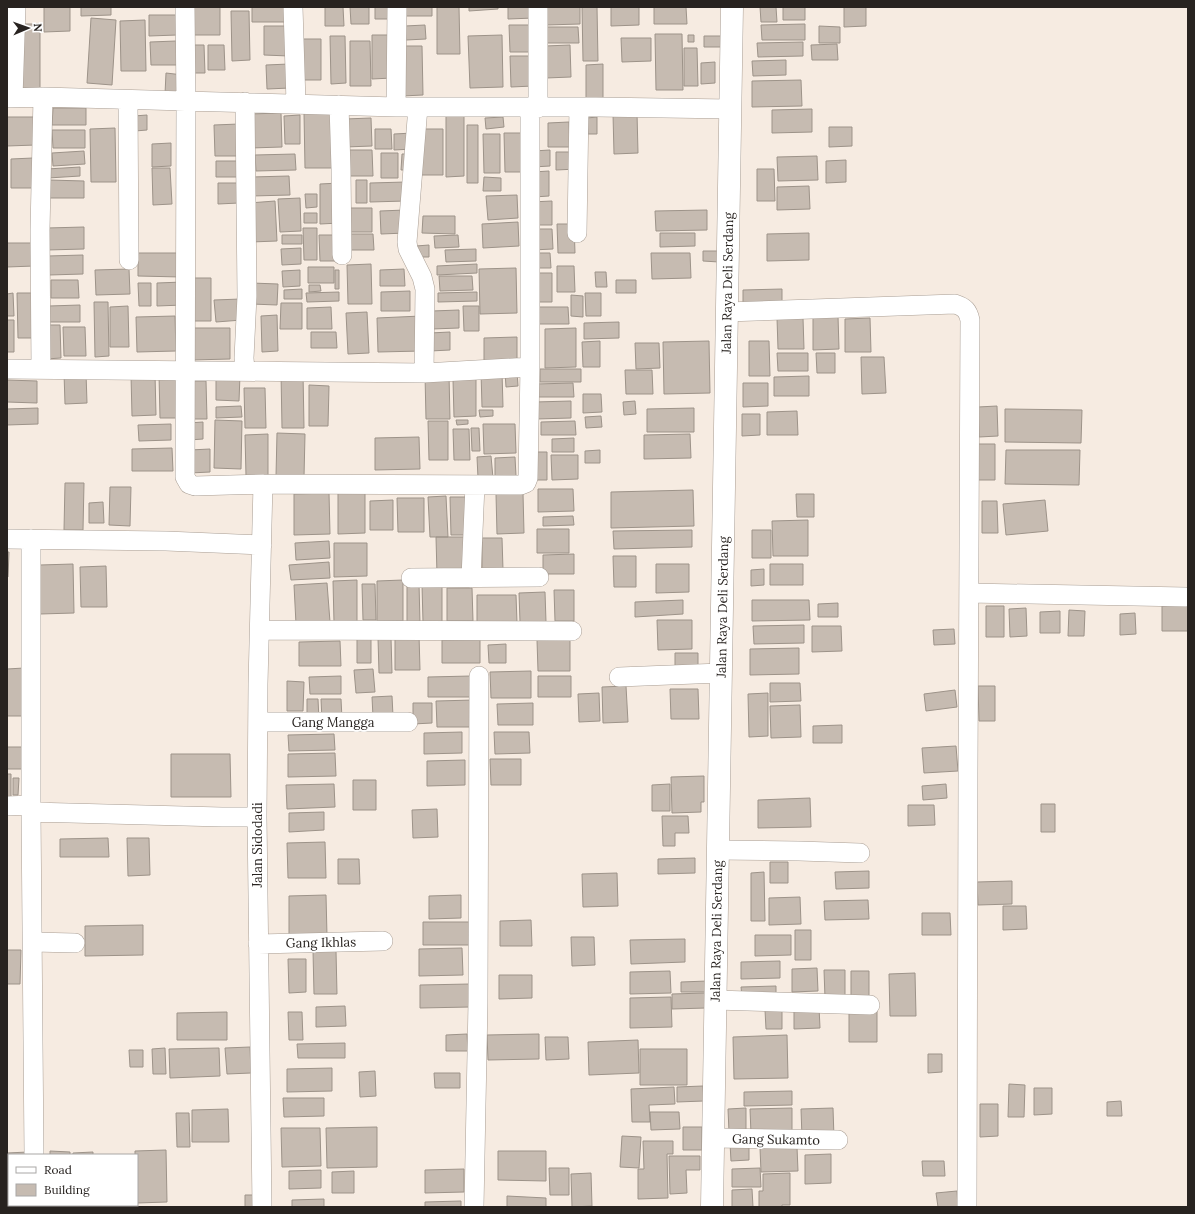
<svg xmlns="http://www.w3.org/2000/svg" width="1195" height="1214" font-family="Lora,serif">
<rect width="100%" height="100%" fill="#f6ebe1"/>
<path fill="#c6bbb1" stroke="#9d9389" d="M44,7H70V31L44,32Z
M81,7H111V15L81,16Z
M190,7H220V35H190Z
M252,7H290V22H252Z
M325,7H343L344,26H325Z
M350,7H369V24H351Z
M375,7H391V19H375Z
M404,7H432V16H404Z
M437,7H459L460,54H437Z
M469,7H498V9L469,11Z
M508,7H534V18L508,19Z
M545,7H580V24L546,25Z
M582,7H597L598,61H583Z
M611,7H639V25L611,26Z
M654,7H686L687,24H654Z
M760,7H776L777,22H761Z
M783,7H805V20H783Z
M844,7H866V26L844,27Z
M231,11H249L250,60L232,61Z
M149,15H177V35L149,36Z
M91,18L116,20L112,85L87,83Z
M145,20L146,71H121L120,21Z
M21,24H40V88L22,89Z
M805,24V40H762L761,25Z
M425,25L426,39L406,40L405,26Z
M509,25H531V52H510Z
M264,26H290L289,56L264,55Z
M819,26L840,27V43H819Z
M547,27H578L579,43H547Z
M655,34H682L683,90H656Z
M372,35H391L392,78L372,79Z
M502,35L503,87L470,88L468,36Z
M688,35H694V42H688Z
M330,36H345L346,83L331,84Z
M704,36H722V47H704Z
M621,38H651V61L622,62Z
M298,39H321V80H298Z
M176,41L177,65H151L150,42Z
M350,41H370L371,86H350Z
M803,42V56L758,57L757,43Z
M837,44L838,60H812L811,45Z
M189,45H204L205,73H190Z
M208,45H224L225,70H208Z
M570,45L571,77L546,78L545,46Z
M402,46H422L423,95L402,96Z
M684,48H697L698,86H684Z
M510,56H533V86L511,87Z
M786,60V75L753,76L752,61Z
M715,62V83L701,84V63Z
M289,64L290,88L267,89L266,65Z
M603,64V98H586V65Z
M166,73L183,75L182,95L165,94Z
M801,80L802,106L752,107V81Z
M53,108H86V125H52Z
M812,109V132L772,133V110Z
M281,113L282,147L251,148L250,114Z
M304,113H337L338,168H305Z
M637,113L638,153L614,154L613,114Z
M147,115V130L135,131L134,116Z
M300,115V144H285L284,116Z
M446,115H464V176L446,177Z
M7,117H35L36,145L7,146Z
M503,117L504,127L486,129L485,118Z
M597,117V134H588L587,118Z
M371,118L372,146L345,147V119Z
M569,122L570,147H548V123Z
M239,124L240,156H215L214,125Z
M467,125H478V183H467Z
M829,127H852V146L829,147Z
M115,128L116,182H91L90,129Z
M375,129H391L392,149H375Z
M421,129H443V175H421Z
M52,130H85V148H53Z
M413,133V149L394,150V134Z
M504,133H522L523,172H505Z
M483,134H500V173H484Z
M171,143V166L152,167V144Z
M346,150H372L373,176H346Z
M550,150V166L533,167V151Z
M84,151L85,164L53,166L52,153Z
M556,152H577V169L556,170Z
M381,153H398V178H381Z
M295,154L296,170L256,171L255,155Z
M402,154H411V170H401Z
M817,156L818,180L778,181L777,157Z
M33,158V188H11V159Z
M846,160V182L826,183V161Z
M216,161H241V177H216Z
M80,167V176L48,178L47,169Z
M152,168H170L172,204L153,205Z
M757,169H774L775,201H757Z
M549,171V196L534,197L533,172Z
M289,176L290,195L252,196L251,177Z
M484,177L501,178V191H483Z
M49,180L84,181V198H49Z
M356,180H367V203H356Z
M406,182V201L370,202V183Z
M218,183H239V203L218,204Z
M339,183L340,223L320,224V184Z
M809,186L810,209L777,210V187Z
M305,194H317V207L306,208Z
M517,195L518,218L488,220L486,196Z
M300,198L301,231L280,232L278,199Z
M275,201L277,241L251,242L249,203Z
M552,201V225H531V202Z
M348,208H372V232H348Z
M405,210L406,233L381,234L380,211Z
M707,210V230L656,231L655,211Z
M304,213H317V223H304Z
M423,216H455V234L422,233Z
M518,222L519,246L483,248L482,224Z
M557,224H574L575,253H558Z
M84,227V249L47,250V228Z
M303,228H317V260H304Z
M532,229H552L553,249L532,250Z
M660,233H695V246L660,247Z
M809,233V260L767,261V234Z
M346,234H373L374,250H346Z
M282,235H302V244H282Z
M319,235H339L340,261H320Z
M458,235L459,247L435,248L434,236Z
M7,243H34V266L7,267Z
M429,245V257H416V246Z
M301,248V264L282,265L281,249Z
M476,249V261L446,262L445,250Z
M703,251H719V262L703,261Z
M138,253H182L181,277L138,276Z
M532,253H550L551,268H532Z
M651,253H690L691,278L652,279Z
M83,255V274L49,275L48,256Z
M371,264L372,304H348L347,265Z
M477,264V273L437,275V266Z
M557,266H574L575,292H557Z
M308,267H334V283H308Z
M516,268L517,313L480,314L479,269Z
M129,269L130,294L96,295L95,270Z
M404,269L405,286H380V270Z
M300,270V286L283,287L282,271Z
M335,270H339V289H335Z
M595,272H606L607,287H596Z
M533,273H552V302H533Z
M439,276H472L473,290L440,291Z
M192,278H211V321H192Z
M51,280H78L79,298H51Z
M616,280H636V293H616Z
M183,282V305L157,306V283Z
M138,283H151V306H139Z
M251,283L278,284L277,305L251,304Z
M309,285H320L321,291L309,292Z
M302,289V299H284V290Z
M782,289V307H743V290Z
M410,291V311H381V292Z
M339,292V301L307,302L306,293Z
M477,292V301L438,302V293Z
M13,293L14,316H7V294Z
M17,293H36L37,338H18Z
M585,293H601V316H586Z
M571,295L583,296V317L571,316Z
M241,299L242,320L216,322L214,300Z
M94,302H108L109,356L95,357Z
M281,303H302V329H280Z
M80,305V322H49V306Z
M128,306L129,347H110V307Z
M463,306H479V331H464Z
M331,307L332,329H307V308Z
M537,307H568L569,324H538Z
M459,310V328L432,329V311Z
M367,312L369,353L348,354L346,313Z
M277,315L278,351L262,352L261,316Z
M175,316L176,351L137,352L136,317Z
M421,316L422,351L378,352L377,318Z
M813,316H838L839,349L813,350Z
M777,318H803L804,349H778Z
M870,318L871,352H845V319Z
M7,320H14V352H7Z
M619,322V338L584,339V323Z
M45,325H60L61,358L46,359Z
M63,327H85L86,356H64Z
M191,328H230V359L192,360Z
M576,328V367L545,368V329Z
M311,332H336L337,348H311Z
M450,332V350L430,351V333Z
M517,337V364H484V338Z
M600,341V367H583L582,342Z
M709,341L710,393L664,394L663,342Z
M749,341H769L770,376H749Z
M635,343H659L660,368L636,369Z
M777,353H808V371H778Z
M816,353H835V373H817Z
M861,357H884L886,393L862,394Z
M540,369H581V382H540Z
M625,370H652L653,394H626Z
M517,371L518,386L506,387L505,372Z
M481,372H502L503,407H482Z
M64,373H86L87,403L65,404Z
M281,373H303L304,428H282Z
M155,374L156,415L132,416L131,375Z
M179,374L180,418H160L159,375Z
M216,374L240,375L239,401L216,400Z
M425,375H449L450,419H426Z
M809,376V396H774V377Z
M476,379V416L454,417L453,380Z
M7,380L37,381V403L7,402Z
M188,381H206L207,419H189Z
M573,383L574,397H536V384Z
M743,383H768V406L743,407Z
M309,385L329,386L328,426H309Z
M244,388H265L266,428H245Z
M583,394H601L602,412L583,413Z
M571,401V418L536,419L535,402Z
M635,401L636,414L624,415L623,402Z
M241,406L242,417L216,418V407Z
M997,406L998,436L979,437L978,407Z
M38,408V424L7,425V409Z
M694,408V432H647V409Z
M1005,409L1082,410L1081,443L1005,442Z
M479,410H493V416L480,417Z
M797,411L798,435H767V412Z
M742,414H760V435L742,436Z
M601,416L602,427L586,428L585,417Z
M215,420L242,421L241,469L214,468Z
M456,420H468V424L457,425Z
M428,421H448V460H429Z
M575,421L576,435H541V422Z
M203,422V439L189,440L188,423Z
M171,424V440L139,441L138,425Z
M483,424H515L516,453L484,454Z
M471,428H479L480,451H472Z
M453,429H469L470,460H454Z
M277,433L305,434L304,477L276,476Z
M268,434V476H246L245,435Z
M690,434L691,458L644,459V435Z
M419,437L420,469L375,470V438Z
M574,438V452H552V439Z
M978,444H995V480H978Z
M172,448L173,471H132V449Z
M210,449V472L190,473V450Z
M600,450V463H585V451Z
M1006,450H1080L1079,485L1005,484Z
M530,452H547V480H531Z
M551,455H578V479L552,480Z
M491,456L493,478H478L477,457Z
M515,457L516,476L495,477V458Z
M65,483H84L83,530H64Z
M110,487H131L130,526L109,525Z
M538,489H573L574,511L538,512Z
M693,490L694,526L611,528V492Z
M338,492H365V533L338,534Z
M329,493L330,534L294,535V494Z
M523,493L524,533L497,534L496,494Z
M796,494H814V517H797Z
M446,496L448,537H430L428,497Z
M450,497H471L472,535H451Z
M397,498H424V532H398Z
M393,500V530H370V501Z
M1045,500L1048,531L1006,535L1003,504Z
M982,501H997L998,533H982Z
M103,502L104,523H89V503Z
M573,516L574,525L543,526V517Z
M808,520V556H773L772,521Z
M537,529H569V553H537Z
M692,530V547L614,549L613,531Z
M752,530H771V558H752Z
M436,537H467L468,574L437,575Z
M482,538H502L503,570L482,571Z
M329,541L330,558L296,560L295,543Z
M334,543H367V576L334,577Z
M7,552H9L8,577H7Z
M574,554V574H543V555Z
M613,556H636V587H614Z
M329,562L330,578L291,580L289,565Z
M73,564L74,613L40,614V565Z
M656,564H689V592L656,593Z
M770,564H803V585H770Z
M106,566L107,607H81L80,567Z
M764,569V585L751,586V570Z
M357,580V622H334L333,581Z
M403,580V621H377V581Z
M327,583L330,622L296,624L294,585Z
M419,583L420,624H407V584Z
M362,584H375L376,620H363Z
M422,585H442V622H423Z
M447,588H472L473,621H447Z
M554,590H574V621H555Z
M545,592L546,622H520L519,593Z
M477,595H516L517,623L477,624Z
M683,600V614L635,617V602Z
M752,600H809L810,620L752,621Z
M838,603V617H818V604Z
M1188,605V631H1162V606Z
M986,606H1004V637H986Z
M1026,608L1027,636L1010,637L1009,609Z
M1069,610L1085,611L1084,636H1068Z
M1060,611V633H1040V612Z
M1135,613L1136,634L1120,635V614Z
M657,620H692V649L658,650Z
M804,625V643L754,644L753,626Z
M812,626H841L842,651L812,652Z
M954,629L955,644L934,645L933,630Z
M395,635H419L420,670H395Z
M357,637H371V663H357Z
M378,638H391L392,673H379Z
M570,639V671H538L537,640Z
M442,640H480V663H442Z
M340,641L341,666H299V642Z
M506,644V663H489L488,645Z
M799,648V674L750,675V649Z
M675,653H698V671L675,672Z
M24,668L25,716H7V669Z
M373,669L375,692L356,693L354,670Z
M531,671V698H491L490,672Z
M341,676V694H310L309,677Z
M471,676L472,697H428V677Z
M538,676H571V697H538Z
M287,681L304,682L303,711H287Z
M770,683H800L801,701L770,702Z
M626,686L628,722L603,723L602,687Z
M978,686H995V721H979Z
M670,689H698L699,719H671Z
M955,690L957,707L926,711L924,694Z
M599,693L600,721L579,722L578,694Z
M768,693V736L749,737L748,694Z
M392,696L393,716L373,717L372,697Z
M307,699H318L319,720H307Z
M321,699H341L342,719L322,720Z
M474,700L475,727H437L436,701Z
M413,703H432V723L413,724Z
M533,703V725H498L497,704Z
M800,705L801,737L771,738L770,706Z
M842,725V743H813V726Z
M462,732V753L424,754V733Z
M494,732H529L530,753L495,754Z
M334,734L335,750L289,751L288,735Z
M956,746L958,771L924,773L922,748Z
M7,747H23V769H7Z
M335,753L336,776L288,777V754Z
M171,754H230L231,797H171Z
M490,759H521V785H491Z
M465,760V785L427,786V761Z
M7,774H11V803H7Z
M704,776V802H701V812L672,813L671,777Z
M13,778H19L18,795H13Z
M353,780H376V810H353Z
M334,784L335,807L287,809L286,785Z
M670,784V811H652V785Z
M946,784L947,798L923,800L922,786Z
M810,798L811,827L758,828V800Z
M1041,804H1055V832H1041Z
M908,805H934L935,825L908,826Z
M437,809L438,837L413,838L412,810Z
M324,812V830L289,832V813Z
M662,816H688L689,833H675V846H663Z
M108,838L109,857H60V839Z
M127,838H149L150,875L128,876Z
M325,842L326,878H288L287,843Z
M695,858V873L658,874V859Z
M338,859H359L360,884H338Z
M770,862H788V883H770Z
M869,871V888L836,889L835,872Z
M764,872L765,921H751V873Z
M617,873L618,906L583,907L582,874Z
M1012,881V904L978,905L977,882Z
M326,895L327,936L289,937V896Z
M461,895V918L429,919V896Z
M800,897L801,924L769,925V898Z
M868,900L869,919L825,920L824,901Z
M1003,906H1026L1027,929L1003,930Z
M922,913H950L951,935H922Z
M531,920L532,946H500V921Z
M423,922H473V945H423Z
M143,925V955L85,956V926Z
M795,930H811V960H795Z
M755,935H791V955L755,956Z
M571,937H594L595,965L572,966Z
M685,939V962L631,964L630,940Z
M462,948L463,975L419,976V949Z
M7,950H21L20,984H7Z
M313,951H336L337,994H314Z
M288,959H306V992L289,993Z
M780,961V978L741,979V962Z
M817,968L818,991L792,992V969Z
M824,970H845V997L825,998Z
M670,971L671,993L630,994V972Z
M851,971H869V998H851Z
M915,973L916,1016H890L889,974Z
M499,975H532V998L499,999Z
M707,981V992H681V982Z
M470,984V1007L420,1008V985Z
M776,986V996L742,997L741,987Z
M705,993L706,1008L672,1009V994Z
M671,997L672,1027L630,1028V998Z
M345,1006L346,1026L316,1027V1007Z
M794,1007H819L820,1028L794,1029Z
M849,1009L877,1010V1042H849Z
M765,1010H782V1029H766Z
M227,1012V1040H177V1013Z
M288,1012H302L303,1040H289Z
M467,1034L468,1051H446V1035Z
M539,1034V1059L488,1060L487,1035Z
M787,1035L788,1078L734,1079L733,1037Z
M545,1037H568L569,1059L546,1060Z
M638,1040L639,1073L589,1075L588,1042Z
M345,1043V1058H298L297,1044Z
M250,1047L251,1073L227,1074L225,1048Z
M165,1048L166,1074H153L152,1049Z
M219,1048L220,1076L170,1078L169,1049Z
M640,1049H687V1085H640Z
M129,1050H143V1067H130Z
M928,1054H942V1072L928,1073Z
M332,1068V1091L287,1092V1069Z
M375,1071L376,1096L360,1097L359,1072Z
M434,1073H460V1088H435Z
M1009,1084L1025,1085L1024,1117H1008Z
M703,1086L704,1101L677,1102V1087Z
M674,1087L675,1104L649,1105L650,1122H632L631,1089Z
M1034,1088H1052V1114L1034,1115Z
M792,1091V1105L744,1106V1092Z
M283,1098H324V1116L284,1117Z
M1121,1101L1122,1116H1107V1102Z
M980,1104H998V1136L980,1137Z
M746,1108V1131L729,1132L728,1109Z
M792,1108V1134H751L750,1109Z
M833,1108L834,1138H802L801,1109Z
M228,1109L229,1142H192V1110Z
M650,1112H679L680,1129L651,1130Z
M176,1113H189L190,1147H177Z
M377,1127V1167L327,1168L326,1128Z
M683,1127H702V1150H683Z
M281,1128H320L321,1166L282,1167Z
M622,1136L641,1137L639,1168L620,1167Z
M643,1141H673V1154H667L668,1198L638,1199V1169H644Z
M730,1143H749V1160L731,1161Z
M797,1147L798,1171L761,1172L760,1148Z
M166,1150L167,1202L137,1203V1155H135V1151Z
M50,1151L70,1152V1155H50Z
M498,1151H546V1181L498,1180Z
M28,1152V1155H9V1180H7V1153Z
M93,1152V1155H73V1153Z
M831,1154V1183L805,1184V1155Z
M669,1156H700V1170H686L687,1193L670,1194Z
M922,1161H944L945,1176H923Z
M549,1168H569V1195H550Z
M760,1168L761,1187H732V1169Z
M464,1169V1192L425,1193V1170Z
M321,1170V1188L289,1189V1171Z
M354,1171V1193H332V1172Z
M591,1173L592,1206L572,1207L571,1174Z
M790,1173V1205H782V1207H759V1191H763V1174Z
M7,1183H9V1202H7Z
M752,1189L753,1207H732V1190Z
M957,1191L958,1207H938L936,1193Z
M245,1195H255V1207H245Z
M507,1196L546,1198V1207H507Z
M324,1199V1207H292V1200Z
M461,1201V1207H425V1202Z"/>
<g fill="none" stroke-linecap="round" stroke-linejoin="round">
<g stroke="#a99e94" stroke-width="20">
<path id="minor" d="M185,7L186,100L185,477L189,484L195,486L263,484L521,485L526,483L528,478L530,367V108
M293,7L296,103
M538,7V108
M7,98L43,97L396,107H596L730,109
M13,98L16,7
M128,100L129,260
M339,105L341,169L342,255
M396,107L397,7
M418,107L407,242L408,249L422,277L425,289L424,373
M577,233L579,107
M726,312L955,304C965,307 968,311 970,320L968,774L967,1207
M7,369L424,373L530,367
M41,369L40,230L43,97
M245,371L244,358L247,296L245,102
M7,539L166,541L262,545
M31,539V812L34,1155
M411,578L539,577
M471,578L475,485
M969,593L1186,597
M260,630L572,631
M619,677L721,673
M258,722H408
M7,806L31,805
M31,812L222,817H257
M718,850L799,851L860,853
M33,942L75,943
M258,944L383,941
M715,1000L870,1005
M713,1138L838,1140
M35,1205V1207
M262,1207L257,817L258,684L263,484
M474,1207L478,1002L479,676"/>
</g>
<g stroke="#a99e94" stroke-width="23">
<path id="primary" d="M712,1207L732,7"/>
</g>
<use href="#minor" stroke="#fff" stroke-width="19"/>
<use href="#primary" stroke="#fff" stroke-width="22"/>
</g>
<g text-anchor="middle" stroke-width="3.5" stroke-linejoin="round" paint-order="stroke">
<g font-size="13" fill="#282320" stroke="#fff">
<text transform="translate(727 283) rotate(-89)" y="5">Jalan Raya Deli Serdang</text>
<text transform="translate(722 607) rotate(-89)" y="5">Jalan Raya Deli Serdang</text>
<text x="333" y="727">Gang Mangga</text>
<text transform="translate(257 845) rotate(-90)" y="5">Jalan Sidodadi</text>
<text transform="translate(716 931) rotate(-89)" y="5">Jalan Raya Deli Serdang</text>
<text transform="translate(321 942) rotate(-1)" y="5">Gang Ikhlas</text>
<text transform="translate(776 1139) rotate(1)" y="5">Gang Sukamto</text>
</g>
</g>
<rect width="1195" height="1214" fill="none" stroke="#282320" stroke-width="16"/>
<rect x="8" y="1154" width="130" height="52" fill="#ffffff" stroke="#a9a7a6"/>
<rect x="16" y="1167" width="20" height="6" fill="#ffffff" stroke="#a9a7a6"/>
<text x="44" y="1174" font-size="12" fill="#282320">Road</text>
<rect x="16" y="1184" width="20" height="12" fill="#c6bbb1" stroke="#a9a7a6"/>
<text x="44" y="1194" font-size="12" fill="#282320">Building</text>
<g transform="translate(28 28) rotate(88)" stroke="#ffffff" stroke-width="3" paint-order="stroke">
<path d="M0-3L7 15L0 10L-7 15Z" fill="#282320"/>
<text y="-6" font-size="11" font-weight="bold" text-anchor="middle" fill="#282320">N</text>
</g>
</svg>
